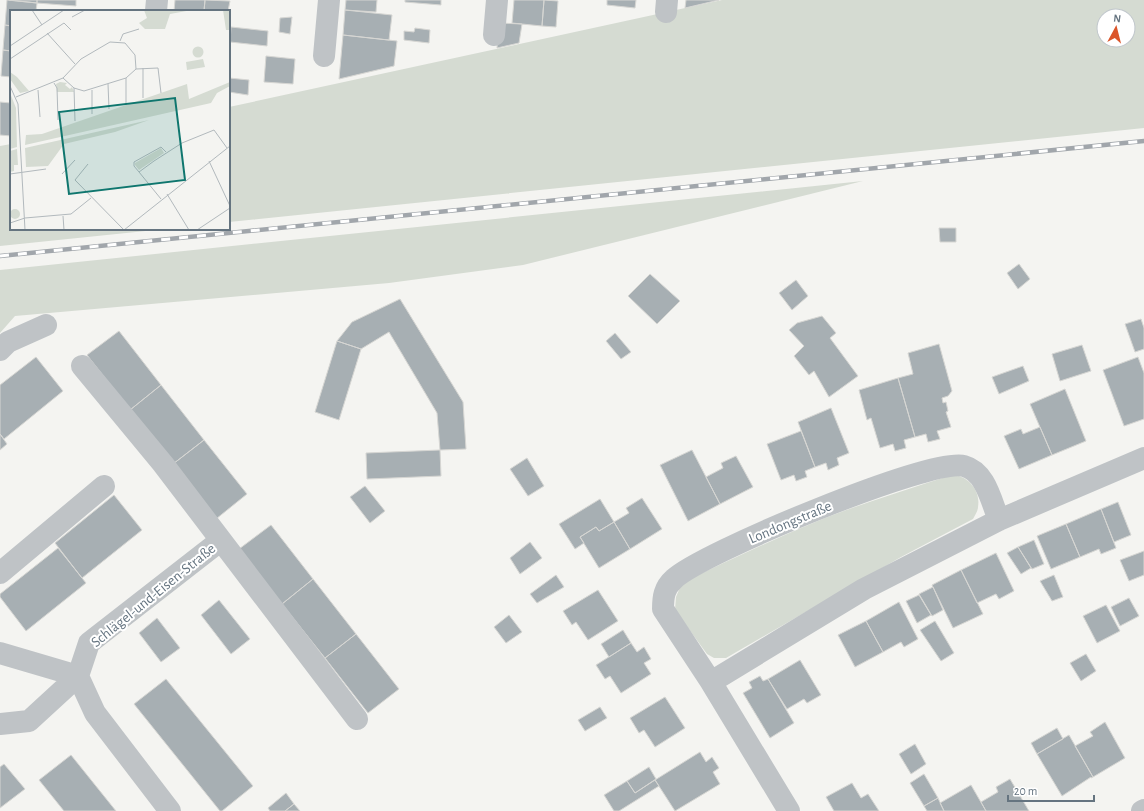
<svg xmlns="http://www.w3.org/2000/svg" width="1144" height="811" font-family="'Alegreya Sans',sans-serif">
<rect width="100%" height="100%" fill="#f4f4f1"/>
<path fill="#d5dbd2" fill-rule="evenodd" d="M722,0H1144V128L229,222V107ZM1104,16H1128V40H1104Z
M11,144V229H165L0,246V146Z
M863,181L523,265L389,283L15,316L0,333V270Z
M952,475C967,475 981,490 978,507C978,511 975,515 973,519L901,557L726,658H714L707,654L675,610L676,597L682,583C729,560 776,538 825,518C866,502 909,489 952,475Z"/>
<path fill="#a7afb3" stroke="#d6d6d3" d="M7,0L37,3L36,11H11V26L5,25Z
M9,0H37V3Z
M37,0H76V6L37,3Z
M175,0H205L204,11H174Z
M205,0L230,1L228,11H204Z
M346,0H377L376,12L345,10Z
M405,0H441V5L405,2Z
M514,0H544L542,26L512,23Z
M544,0L558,1L556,27L542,26Z
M607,0H636L635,8L607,5Z
M686,0H719L685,8Z
M345,10L392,15L389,40L343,35Z
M292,17L290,34L279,32L280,18Z
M499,23L522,24L519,43L497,48Z
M5,25L11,26V51L3,50Z
M231,27L268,31L267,46L230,42Z
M415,28L430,30L429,43L404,40V31L414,32Z
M343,35L397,41L394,66L339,79Z
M3,50L11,51V77L1,76Z
M266,56L295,59L293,84L264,82Z
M229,78L249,80L248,95L229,92Z
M0,102L11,103V136L0,135Z
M939,228H956V242H940Z
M1019,264L1030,279L1018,289L1007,273Z
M650,274L680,301L657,324L628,296Z
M796,280L808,296L792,310L779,293Z
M400,299L463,402L466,449L440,450L437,413L389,332L361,349L337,341L352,322Z
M822,316L836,333L830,338L858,376L829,397L814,371L809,375L794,356L804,346L789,330L797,323Z
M1141,319L1144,328V349L1135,352L1125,324Z
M119,331L161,385L130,410L87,355Z
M615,333L631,352L621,359L606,341Z
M337,341L361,349L339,420L315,412Z
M939,344L952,391L948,396L942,398L943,403L946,402L948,411L946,412L951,427L937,431L940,439L928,442L926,434L915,437L898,378L913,374L908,353Z
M1082,345L1091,371L1060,381L1052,354Z
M36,357L63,391L4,439L0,434V385Z
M1138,357L1144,373V419L1124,426L1103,370Z
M1023,366L1029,381L999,394L992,377Z
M898,378L915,437L904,440L906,448L895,451L893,444L880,448L871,418L867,420L859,390Z
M161,385L204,440L173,464L130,410Z
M1065,389L1086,441L1052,455L1030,404Z
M831,408L849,453L837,458L839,465L828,470L826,463L815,467L798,422Z
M1040,427L1052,455L1019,469L1004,436L1021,429L1023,434Z
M801,431L815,467L805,471L807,477L796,481L794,475L781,480L767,444Z
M0,434L7,444L0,450Z
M204,440L247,494L216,519L173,464Z
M440,450L441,476L367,479L366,453Z
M692,450L720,504L688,521L660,465Z
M736,456L753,487L720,504L706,477L723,468L721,463Z
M527,458L544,486L528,496L510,469Z
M365,486L385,511L370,523L350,497Z
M114,495L142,530L82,578L55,543Z
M642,498L662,529L630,549L614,522L629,513L626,508Z
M600,499L614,522L599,531L596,527L580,537L584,543L575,549L559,524Z
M1118,502L1131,535L1114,542L1101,509Z
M1101,509L1116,548L1101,554L1099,549L1080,557L1066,524Z
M614,522L630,549L599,568L580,537L596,527L599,531Z
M1066,524L1080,557L1051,569L1037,536Z
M271,525L313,579L282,604L239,549Z
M1034,540L1044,564L1032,569L1018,547Z
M530,542L542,558L520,574L510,558Z
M1018,547L1031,568L1021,574L1007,553Z
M58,548L86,583L26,631L0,597V594Z
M1144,551V575L1129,581L1120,560Z
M996,553L1014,591L999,599L996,594L977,603L961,570Z
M961,570L983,614L953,628L932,585Z
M556,575L564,587L537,603L530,594Z
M1054,575L1063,597L1052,601L1040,581Z
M313,579L356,634L325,658L282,604Z
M933,587L943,610L932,616L919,594Z
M598,590L618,621L588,640L576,622L572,625L563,611Z
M919,595L931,615L917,623L906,601Z
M1129,598L1139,616L1120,626L1111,607Z
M219,600L250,639L231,654L201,615Z
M899,602L918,639L904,647L901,642L883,652L866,621Z
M1106,605L1120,631L1097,643L1083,616Z
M509,615L522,632L506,643L494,627Z
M157,618L180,648L161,662L139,633Z
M866,621L883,652L855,667L838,635Z
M935,621L954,653L941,661L920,630Z
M623,630L631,643L609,657L601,644Z
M356,634L399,689L368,713L325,658Z
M631,643L637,652L644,647L651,659L644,663L651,674L621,693L610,676L605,679L596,665Z
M1086,654L1096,671L1081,681L1070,663Z
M800,660L821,695L807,703L804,699L787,709L768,679Z
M760,676L763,681L768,679L794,723L770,738L743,693L752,688L749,682Z
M166,679L253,786L222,811H220L134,704Z
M665,697L685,728L655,747L644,730L639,733L630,718Z
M600,707L607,718L585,731L578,720Z
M1105,722L1125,758L1093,777L1075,746L1093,736L1090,732Z
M1057,728L1063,739L1037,754L1031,743Z
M1069,735L1093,777L1091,778V777L1062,796L1037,754Z
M915,744L926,764L911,774L899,754Z
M700,752L706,762L712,757L719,768L713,772L720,784L675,811L655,780Z
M71,755L116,811H64L39,780Z
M4,764L25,789L0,808V767Z
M649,767L656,779L635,793L627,781Z
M924,774L938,798L924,806L910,783Z
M1010,779L1029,811H986L981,802L998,792L996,787Z
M655,780L659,786L619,811H614L604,795L627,781L635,793Z
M852,783L861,798L868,794L879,811H834L826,797Z
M971,785L986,811H944L940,803Z
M286,793L294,804L285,811H270L268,808Z
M938,798L944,811H927L924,806Z
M294,804L300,811H285Z"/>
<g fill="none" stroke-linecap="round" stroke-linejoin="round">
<path stroke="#bfc3c6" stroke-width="22" d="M156,11L157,0
M666,12L667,0
M494,35L497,0
M324,56L329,0
M0,350L8,342L46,325
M82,366L163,464L357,719
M0,573L104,486
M0,653L78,676L29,721L0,724
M711,682L663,609C663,597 664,588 674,579C701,553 932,457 964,466C986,472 991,501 999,520
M170,811L95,713L78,676L89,643L220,541
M789,811L711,682L864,589L999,520L1144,458
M1142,811L1144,810"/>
<g stroke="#a1a6ab" stroke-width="4.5">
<path id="rail" d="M0,256L1144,141"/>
</g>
<use href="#rail" stroke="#fff" stroke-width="3" stroke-dasharray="9" stroke-linecap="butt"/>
</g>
<g text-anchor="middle" stroke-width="4" stroke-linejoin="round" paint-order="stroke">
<g font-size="15" fill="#657480" stroke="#fff">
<text transform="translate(790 522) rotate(-23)" y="5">Londongstraße</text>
<text transform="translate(153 595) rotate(-39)" y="5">Schlägel-und-Eisen-Straße</text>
</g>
</g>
<g transform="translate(10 10)">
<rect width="220" height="220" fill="#f4f4f1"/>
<path d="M134,0H182L160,4L155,19H135L129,13L137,8ZM213,0H220V20H216ZM182.5 42a5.5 5.5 0 1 1 11 0a5.5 5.5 0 1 1-11 0ZM193,49L195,57L177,60L176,52ZM0,62L7,67L19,81L10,83L0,69ZM50,72L57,73L55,75L60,79L62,77L64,82H47L46,74ZM220,72V76L207,83L201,93L15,135L16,125L32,124L177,74L179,89ZM0,83L6,98L7,137L0,139ZM139,110L105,122L54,134L38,156L16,157L15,138ZM151,138L154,143L129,160L125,155V153ZM7,139L8,155H4V161L0,162V141ZM0 204a5 5 0 1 1 10 0a5 5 0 1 1-10 0Z" fill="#d5dbd2"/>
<path fill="none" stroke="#b2b9bd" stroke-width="1" d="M22,0L32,15M62,7L75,0M37,23L65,54M110,31L113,24L129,19M0,36L54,0M0,49L54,13L61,20M133,58V88M126,59L148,58L151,83M116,68V95M44,73L47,78L48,110M98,74L99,99M0,76L8,94L15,220M64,78L65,111M28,80L30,107M82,80V104M6,87L53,68L64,78L74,81L116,68L126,59L125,45L115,33L100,32L71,49L53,68M199,151L220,196M78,154L65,170L114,220M129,162L124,156V152L151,137L156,142M0,164L36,159M52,164L65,150M157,184L179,220M151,189L129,162L144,151L172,133L204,120L217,138M53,206L54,220M0,213L15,208L61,204L81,188M114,220L220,136M187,220L220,198"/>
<path fill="#0f766e" fill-opacity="0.15" stroke="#0f766e" stroke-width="2" d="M165,88L175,170L59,184L49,102Z"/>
<rect width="220" height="220" fill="none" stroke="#657480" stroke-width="2"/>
</g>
<g transform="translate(1116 28) rotate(7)"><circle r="19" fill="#ffffff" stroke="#c1c7cc"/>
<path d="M0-3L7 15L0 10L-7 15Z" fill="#db552a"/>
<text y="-6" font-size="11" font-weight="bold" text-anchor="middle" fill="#657480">N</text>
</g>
<path d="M1008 795v6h86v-6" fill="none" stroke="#657480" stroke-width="2"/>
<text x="1014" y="795" font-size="12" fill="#657480" stroke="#ffffff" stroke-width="3" paint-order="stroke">20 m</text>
</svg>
